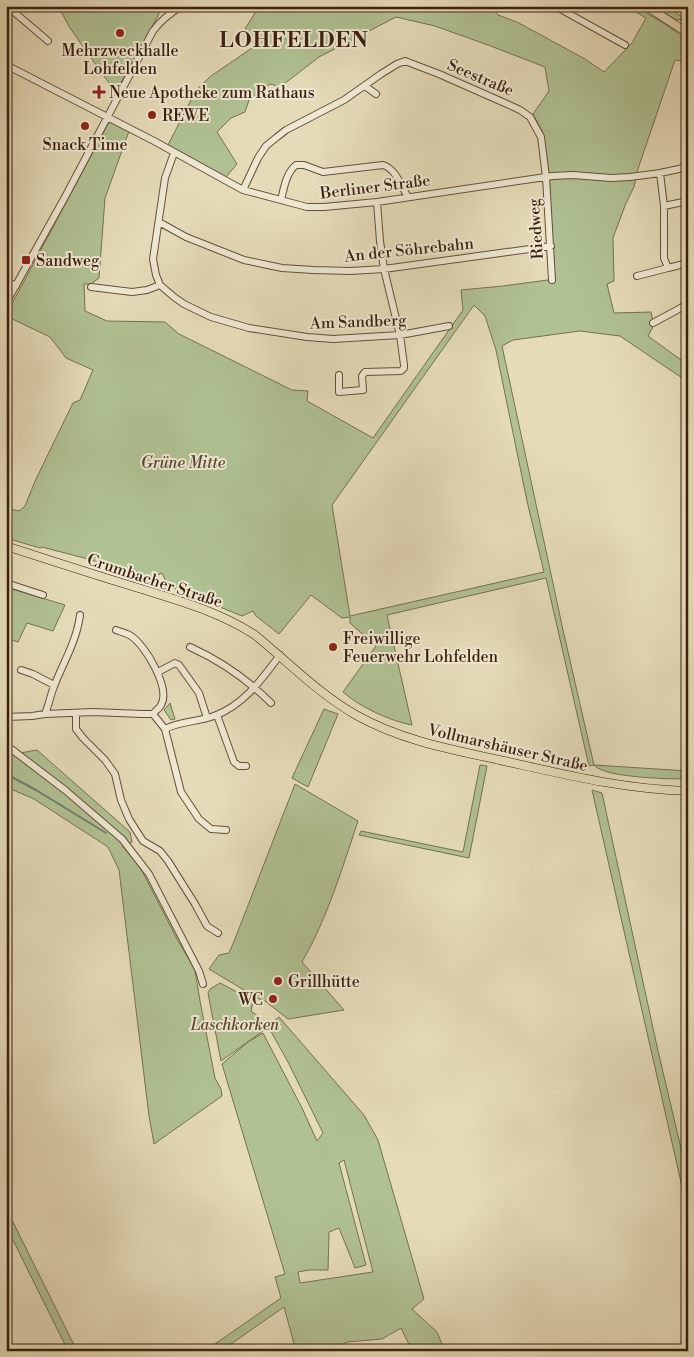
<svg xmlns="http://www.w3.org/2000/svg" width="694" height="1357" font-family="'Libre Bodoni',serif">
<rect width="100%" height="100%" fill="#e5dbb9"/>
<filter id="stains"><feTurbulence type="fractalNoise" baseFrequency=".004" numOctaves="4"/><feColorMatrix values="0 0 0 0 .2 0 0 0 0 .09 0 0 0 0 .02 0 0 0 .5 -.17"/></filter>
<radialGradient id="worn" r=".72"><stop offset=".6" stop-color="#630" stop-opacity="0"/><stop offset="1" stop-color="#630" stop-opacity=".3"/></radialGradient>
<path fill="#b0c193" stroke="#767051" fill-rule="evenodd" d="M58,6H162L158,16L118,88L110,84L106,79L70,28Z
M261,6H324L335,8L338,6H493L498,15L517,22L585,59L604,72L632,43L646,18L626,6H635L665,24L688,40V62L675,60L638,169L634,187L626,203L613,238L614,281L607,284L614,313L651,312L654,325L648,336L688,365V382L620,336L580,331L513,340L502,346L563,630L594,765L688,771V779C670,779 604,778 594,765L589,766L546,578L387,615L412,725C390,721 360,707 343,692L376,646L350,623V617L342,618L311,595L279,634L256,616L253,611L242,616L168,586L162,573L150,578L88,559L42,547L40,548L6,538V508L19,511L25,506L36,479L73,403L80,400L93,370L66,358L50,337L6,316V315L109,122L129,131L105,198L99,278L91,284H84L85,311L107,321L165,322L179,334L292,390L308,391L307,401L373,438L463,310L461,290L503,286L555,279L548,168L542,131L533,114L549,91L545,67L488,45L435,26L396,17L319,57L284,84L278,86L270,84L249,100L245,112L231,118L217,132L237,164L226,177L168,145L196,90L211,76L255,46L245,29L258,8ZM474,305L485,316L496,350L527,501L544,572L350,616L332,505Z
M654,6H666L685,19L676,20Z
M6,587L65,605L53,631L27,623L18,642L8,639L6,642Z
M170,703L175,719L171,720L164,710Z
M324,709L338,714L308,787L292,778Z
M6,748L14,754L37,750L130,832L132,842L123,847L140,867L177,939L195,970L200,1001L215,1078L221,1089L222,1096L154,1144L149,1116L119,870L108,847L34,799L6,787Z
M480,765L487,766L469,858L359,835L361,831L463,852Z
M295,784L358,821C342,869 327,919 302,962L344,1010L288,1019L265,1001L259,999L209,969L219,955L229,953L235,939Z
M592,790L602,793L658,1051L688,1178V1213Z
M220,983L239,993L253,1002L251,1011L259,1017L263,1031L221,1061L208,993L210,989Z
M279,1017L364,1115L378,1140L424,1299L412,1309L437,1332L445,1351H412L401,1328L382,1339L347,1342L329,1351H296L284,1307L221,1351H205L281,1298L275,1277L285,1274L222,1064L248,1042L263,1033L302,1108L317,1141L323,1133L289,1064L268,1026ZM344,1160L373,1272L300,1283L298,1272L309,1270H328L329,1232L339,1228L355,1268L366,1265L339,1163Z
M6,1208L77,1351H68L6,1226Z"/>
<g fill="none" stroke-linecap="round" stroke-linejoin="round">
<path stroke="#727d71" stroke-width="2" d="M6,774L36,790L106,833"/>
<g stroke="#664e3a" stroke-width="8">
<path id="minor" d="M7,6L48,41
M555,6L625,45
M6,65L154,141L243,190L307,207H324L377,202L552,176L573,175L611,178L630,177L660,173L688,167
M365,86L376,94
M174,153L165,178L153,259L156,275L160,285L174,297L184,304L211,317L249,328L307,337L333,339L400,335L449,326
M660,173L664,206V258L668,268L688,263
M243,190L258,158L266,146L277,137L286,130L344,100L381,74L397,64L405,61L439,74L507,104L520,110L530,117L541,137L546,177L552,280
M281,200C284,188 286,173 296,165H304L323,172L383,165C396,169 401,186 408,197
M664,206L688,201
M159,222L186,237L244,260L282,268L313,270L350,271L384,269L551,246
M637,276L668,268
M6,281L16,286
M91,287L132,292L147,290L160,285
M6,303L65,197L153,31C161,20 170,13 182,6
M653,323L688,304
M339,375V392L363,390L362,376L365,372L401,371L404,368V365L400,335L384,269L380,241L377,202
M6,583L43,595
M116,630C121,632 127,633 131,636C145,645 171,688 161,705C160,708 155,711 153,714
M190,647C221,661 247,679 271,703
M21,670L33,674L54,685
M158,672L175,663L179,665L199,693L207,718
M76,713V729L83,738L105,760L115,774L121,800L129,819L143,841L160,851L168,861L195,904L207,926L218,933
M45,714C49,704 51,693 55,684C64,661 77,640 80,615
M217,715L234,762L239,766H246
M6,717L32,716L45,714L93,712L142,714H153L165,729
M165,729C180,721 198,722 214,716C244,705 262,679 280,655
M165,729L181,792L199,819L211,829L226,830
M6,745L65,790L122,839L149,874L199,971L203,984"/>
</g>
<g stroke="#3c1f0f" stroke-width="9">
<path id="major" d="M646,6L688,33
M6,546C49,560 92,574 135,587C177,600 218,611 255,635C288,662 319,694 356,715C402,741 454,750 504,761C567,775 623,789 688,791"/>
</g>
<use href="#minor" stroke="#eee8d2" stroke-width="6"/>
<use href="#major" stroke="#e5dbb9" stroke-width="8"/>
</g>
<g fill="#8f2418" stroke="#eee8d2" stroke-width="2">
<circle cx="120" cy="33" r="5"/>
<path d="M96.5 84.5h5v5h5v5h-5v5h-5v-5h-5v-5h5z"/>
<circle cx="152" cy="115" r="5"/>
<circle cx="85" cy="126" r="5"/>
<rect x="21" y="255" width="10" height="10" rx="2.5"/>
<circle cx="333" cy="647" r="5"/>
<circle cx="278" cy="981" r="5"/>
<circle cx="273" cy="999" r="5"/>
</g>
<g text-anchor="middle" stroke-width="4" stroke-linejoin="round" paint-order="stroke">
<g font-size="16" fill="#3c1f0f" stroke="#eee8d2" text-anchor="start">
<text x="120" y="56" text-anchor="middle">Mehrzweckhalle<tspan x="120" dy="18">Lohfelden</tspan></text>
<text x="109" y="98">Neue Apotheke zum Rathaus</text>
<text x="162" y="121">REWE</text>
<text x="85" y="150" text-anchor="middle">Snack Time</text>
<text x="36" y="266">Sandweg</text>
<text x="343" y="644">Freiwillige<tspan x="343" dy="18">Feuerwehr Lohfelden</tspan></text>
<text x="288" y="987">Grillhütte</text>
<text x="263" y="1005" text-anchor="end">WC</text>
</g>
<g font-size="16" fill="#3c1f0f" stroke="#eee8d2">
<text transform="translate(481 77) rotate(23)" y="6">Seestraße</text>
<text transform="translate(375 186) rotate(-7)" y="6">Berliner Straße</text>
<text transform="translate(535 229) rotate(-94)" y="6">Riedweg</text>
<text transform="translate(409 249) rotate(-6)" y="6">An der Söhrebahn</text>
<text transform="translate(358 321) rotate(-2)" y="6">Am Sandberg</text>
<text transform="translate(155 580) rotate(18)" y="6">Crumbacher Straße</text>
<text transform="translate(508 747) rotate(13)" y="6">Vollmarshäuser Straße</text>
</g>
<g font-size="16" font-style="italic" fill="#594830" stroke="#eee8d2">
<text x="183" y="468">Grüne Mitte</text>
<text x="235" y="1030">Laschkorken</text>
</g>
<g font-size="21" font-weight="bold" letter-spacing="1" fill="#3c1f0f" stroke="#eee8d2">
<text x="294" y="47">LOHFELDEN</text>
</g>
</g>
<rect width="694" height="1357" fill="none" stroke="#e5dbb9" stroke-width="25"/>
<rect x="8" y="8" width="679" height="1342" fill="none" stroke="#3c1f0f" stroke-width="2.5"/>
<rect x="12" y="12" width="669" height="1332" fill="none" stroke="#3c1f0f"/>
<rect width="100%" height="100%" filter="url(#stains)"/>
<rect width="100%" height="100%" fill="url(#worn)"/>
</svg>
